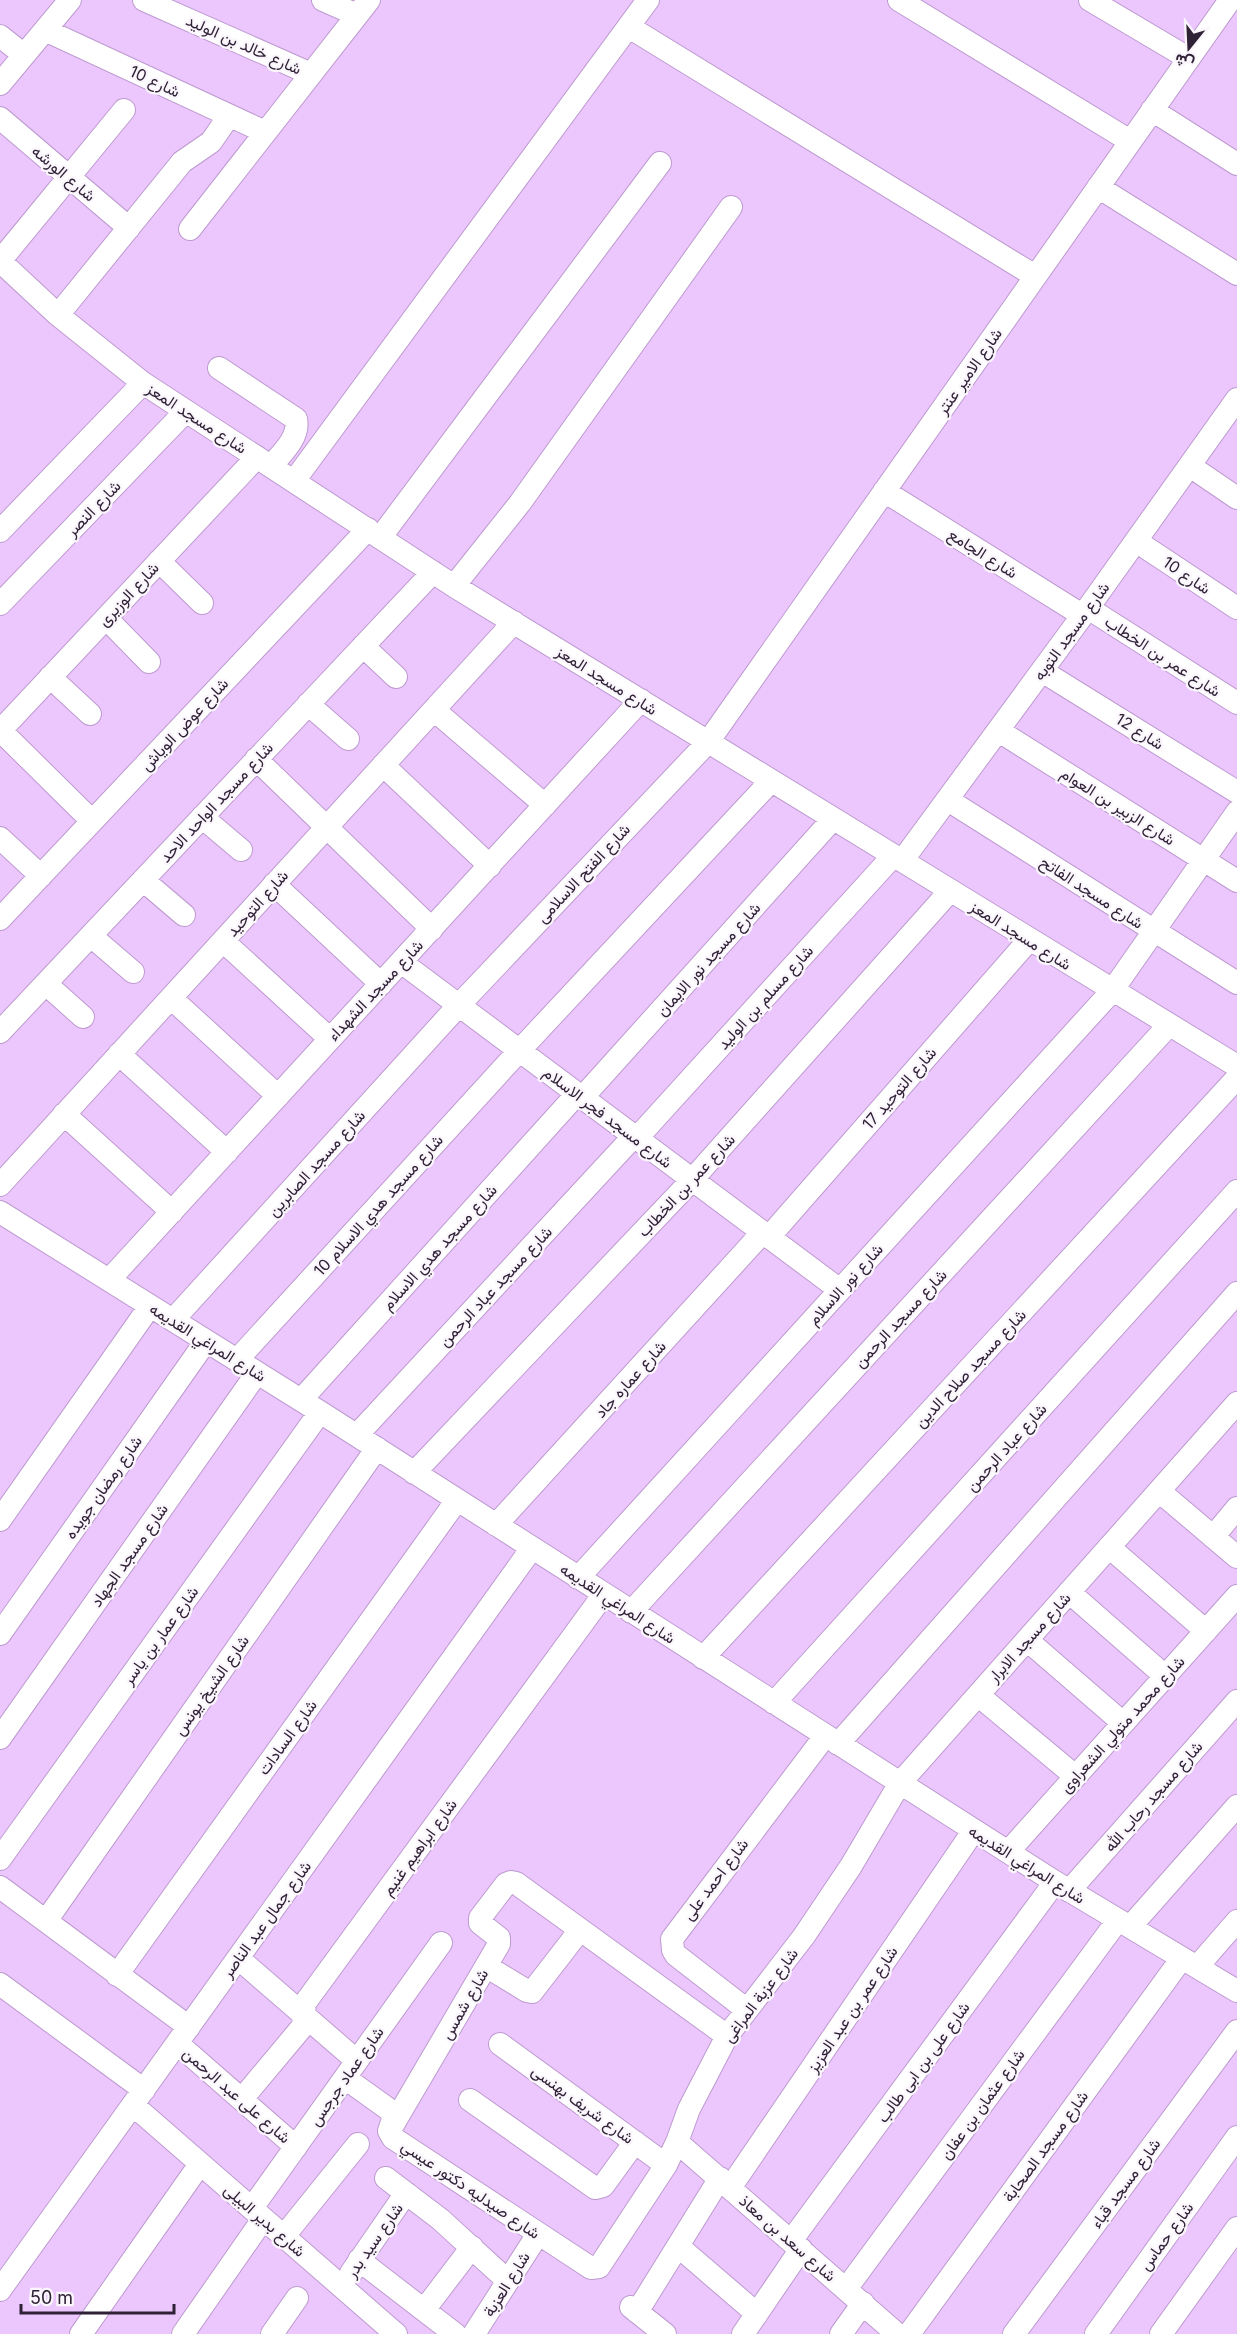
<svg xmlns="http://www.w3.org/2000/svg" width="1237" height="2334" font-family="Inter,Vazirmatn,sans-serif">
<rect width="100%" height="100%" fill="#ecc7fe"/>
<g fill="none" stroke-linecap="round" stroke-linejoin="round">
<g stroke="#bd9acf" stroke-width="24">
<path id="minor" d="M144,0L311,74
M323,0L357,15
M899,0L1130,141
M1090,0L1188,58
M629,27L1035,276
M45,30L265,132
M0,36L24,55
M0,84L70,0
M1152,110L1237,164
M0,118L129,228
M1098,187L1237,274
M190,229L369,0
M0,261L58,315L143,383L454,586L1237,1066
M0,261L124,110
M58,315L182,162L211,142L229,116
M219,368L296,419C300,437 282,453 271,466
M1190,466L1237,498
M294,481L648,0
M884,491L1082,615
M0,531L143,383
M380,538L660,163
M1136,541L1237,608
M159,561L202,603
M454,586L520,503L731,207
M0,604L186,411
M1088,608L1237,703
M106,618L149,662
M363,646L396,677
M1042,671L1237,792
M50,677L90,714
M308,704L348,739
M434,710L545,805
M0,731L257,457
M1,731L92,821
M999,731L1237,881
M256,759L432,929
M383,765L490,866
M948,800L1237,983
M202,817L241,850
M0,838L41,876
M902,861L1088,608L1237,399
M143,880L184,915
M274,884L381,984
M0,919L368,529
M91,936L133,972
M223,941L330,1039
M401,962L840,1290
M46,984L83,1017
M171,998L278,1096
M0,1032L433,572
M119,1054L227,1152
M582,1098L833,819
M64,1114L172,1212
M637,1138L893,856
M0,1185L514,622
M0,1212L320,1412L1055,1882L1237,1991
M769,1237L1029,940
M109,1280L641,700
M173,1320L459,1005L708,742L1230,0
M237,1360L519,1051L771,781
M301,1400L577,1094
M357,1435L634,1136
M414,1473L692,1180L950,891
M1159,1491L1237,1557
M0,1520L150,1306
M496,1525L763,1232
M1213,1537L1237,1508
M1109,1547L1206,1631
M578,1578L1112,991L1237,812
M1069,1592L1165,1676
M631,1612L1169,1025
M0,1634L206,1341
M1027,1640L1123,1723
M703,1658L1237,1078
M978,1695L1075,1776
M774,1703L1237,1191
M0,1738L257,1373
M838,1744L1237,1293
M1008,1852L1237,1596
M0,1859L320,1412
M0,1887L189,2027
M1069,1891L1237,1701
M46,1921L377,1448
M1130,1927L1237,1806
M238,1958L357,2061
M486,1966L527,1991L532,1992L580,1930
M1197,1967L1237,1921
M117,1975L457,1500
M0,1984L144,2090
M747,2010L676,1955L673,1950L672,1939L825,1736
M177,2043L296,2147
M500,2044L666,2165
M345,2078L391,2111L393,2119L389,2131L393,2138L591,2268L599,2267L666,2165L677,2142L689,2109L727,2036L804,1936L851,1866L900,1783L1237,1403
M242,2099L303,2026L305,2003L604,1594
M470,2100L595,2188L603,2186L635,2142
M133,2105L396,2334
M390,2130L499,1944V1938L480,1923V1918L506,1884L511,1882L516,1883L727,2036
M677,2142L897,2334
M386,2178L440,2219L508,2281
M730,2188L974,1830
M252,2208L441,1943
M284,2236L358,2144
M791,2241L1055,1882
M678,2246L757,2314
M359,2260L455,2334
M351,2273L406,2193
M846,2289L1118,1920
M0,2290L532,1548
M631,2307L665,2334
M424,2310L472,2247
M637,2312L720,2178
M81,2334L200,2164
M183,2334L263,2219
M272,2334L297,2298
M474,2334L538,2234
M743,2334L801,2249
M841,2334L863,2303
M909,2334L1182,1958
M1014,2334L1237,2031
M1096,2334L1237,2137
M1161,2334L1237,2228"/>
</g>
<use href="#minor" stroke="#fff" stroke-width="22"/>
</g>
<g text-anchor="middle" stroke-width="4.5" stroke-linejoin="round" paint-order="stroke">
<g font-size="16" fill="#2f2136" stroke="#faf6fc">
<text transform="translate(244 44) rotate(24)" y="6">شارع خالد بن الوليد</text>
<text transform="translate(155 81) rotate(25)" y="6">شارع 10</text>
<text transform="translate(64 173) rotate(40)" y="6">شارع الورشه</text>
<text transform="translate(969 371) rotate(-55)" y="6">شارع الامير عنتر</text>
<text transform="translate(197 418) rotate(33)" y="6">شارع مسجد المعز</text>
<text transform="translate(93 508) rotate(-46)" y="6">شارع النصر</text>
<text transform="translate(983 553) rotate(32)" y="6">شارع الجامع</text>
<text transform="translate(1187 575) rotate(34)" y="6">شارع 10</text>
<text transform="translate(128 594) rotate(-47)" y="6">شارع الوزيرى</text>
<text transform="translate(1071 631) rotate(-54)" y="6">شارع مسجد التوبه</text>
<text transform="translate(1163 656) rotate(33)" y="6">شارع عمر بن الخطاب</text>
<text transform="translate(607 680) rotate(32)" y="6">شارع مسجد المعز</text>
<text transform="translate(184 724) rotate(-47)" y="6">شارع عوض الوياش</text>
<text transform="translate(1140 731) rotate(32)" y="6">شارع 12</text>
<text transform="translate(216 802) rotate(-47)" y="6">شارع مسجد الواحد الاحد</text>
<text transform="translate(1118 806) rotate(32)" y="6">شارع الزبير بن العوام</text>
<text transform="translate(583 873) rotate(-47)" y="6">شارع الفتح الاسلامى</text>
<text transform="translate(1092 892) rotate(33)" y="6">شارع مسجد الفاتح</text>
<text transform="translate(257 903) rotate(-48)" y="6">شارع التوحيد</text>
<text transform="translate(1021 935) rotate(32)" y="6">شارع مسجد المعز</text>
<text transform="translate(708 959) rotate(-48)" y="6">شارع مسجد نور الايمان</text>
<text transform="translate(375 990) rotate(-47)" y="6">شارع مسجد الشهداء</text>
<text transform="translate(765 997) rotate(-48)" y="6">شارع مسلم بن الوليد</text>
<text transform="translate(899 1088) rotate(-49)" y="6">شارع التوحيد 17</text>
<text transform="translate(608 1117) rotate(37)" y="6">شارع مسجد فجر الاسلام</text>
<text transform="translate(316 1163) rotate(-48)" y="6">شارع مسجد الصابرين</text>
<text transform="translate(686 1185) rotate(-47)" y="6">شارع عمر بن الخطاب</text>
<text transform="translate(378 1205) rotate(-48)" y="6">شارع مسجد هدي الاسلام 10</text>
<text transform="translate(439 1247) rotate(-48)" y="6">شارع مسجد هدي الاسلام</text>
<text transform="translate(845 1284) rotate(-48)" y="6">شارع نور الاسلام</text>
<text transform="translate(495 1286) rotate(-47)" y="6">شارع مسجد عباد الرحمن</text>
<text transform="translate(900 1318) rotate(-47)" y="6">شارع مسجد الرحمن</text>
<text transform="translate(208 1342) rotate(32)" y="6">شارع المراغي القديمه</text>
<text transform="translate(970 1368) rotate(-47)" y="6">شارع مسجد صلاح الدين</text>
<text transform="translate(630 1379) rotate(-48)" y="6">شارع عماره جاد</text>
<text transform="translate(1006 1447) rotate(-48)" y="6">شارع عباد الرحمن</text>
<text transform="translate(103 1487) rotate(-55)" y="6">شارع رمضان جويده</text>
<text transform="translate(129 1555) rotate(-55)" y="6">شارع مسجد الجهاد</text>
<text transform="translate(618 1603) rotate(33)" y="6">شارع المراغي القديمه</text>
<text transform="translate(160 1635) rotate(-54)" y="6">شارع عمار بن ياسر</text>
<text transform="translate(1029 1637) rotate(-48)" y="6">شارع مسجد الابرار</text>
<text transform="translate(211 1685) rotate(-55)" y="6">شارع الشيخ يونس</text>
<text transform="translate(1122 1724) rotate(-48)" y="6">شارع محمد متولي الشعراوى</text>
<text transform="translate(287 1737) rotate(-54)" y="6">شارع السادات</text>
<text transform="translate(1153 1796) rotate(-49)" y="6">شارع مسجد رحاب الله</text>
<text transform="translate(419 1847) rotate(-54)" y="6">شارع ابراهيم غنيم</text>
<text transform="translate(1027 1864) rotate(32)" y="6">شارع المراغي القديمه</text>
<text transform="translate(715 1879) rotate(-53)" y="6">شارع احمد على</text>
<text transform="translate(266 1919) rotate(-54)" y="6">شارع جمال عبد الناصر</text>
<text transform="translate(760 1995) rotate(-53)" y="6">شارع عزبة المراغى</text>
<text transform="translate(464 2004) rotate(-60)" y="6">شارع شمس</text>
<text transform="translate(852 2009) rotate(-56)" y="6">شارع عمر بن عبد العزيز</text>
<text transform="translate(923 2062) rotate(-54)" y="6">شارع على بن ابى طالب</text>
<text transform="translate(346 2076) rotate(-55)" y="6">شارع عماد جرجس</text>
<text transform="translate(237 2095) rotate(41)" y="6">شارع على عبد الرحمن</text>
<text transform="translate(583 2104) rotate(36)" y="6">شارع شريف بهنسى</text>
<text transform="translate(982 2104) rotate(-54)" y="6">شارع عثمان بن عفان</text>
<text transform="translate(1045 2146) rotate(-54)" y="6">شارع مسجد الصحابة</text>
<text transform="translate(1125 2183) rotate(-54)" y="6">شارع مسجد قباء</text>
<text transform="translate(471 2189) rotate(34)" y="6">شارع صيدليه دكتور عيسي</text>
<text transform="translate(265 2220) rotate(41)" y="6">شارع بدير البيلى</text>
<text transform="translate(1166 2236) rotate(-54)" y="6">شارع حماس</text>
<text transform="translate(788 2238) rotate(41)" y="6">شارع سعد بن معاذ</text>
<text transform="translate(374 2240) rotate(-55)" y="6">شارع سيد بدر</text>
<text transform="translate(506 2284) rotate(-58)" y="6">شارع العزبة</text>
</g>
</g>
<g transform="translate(1189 48) rotate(198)" stroke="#faf6fc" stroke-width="4.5" paint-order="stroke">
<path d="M0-4.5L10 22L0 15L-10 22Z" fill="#2f2136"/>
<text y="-9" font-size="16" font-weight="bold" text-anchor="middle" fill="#2f2136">ش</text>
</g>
<path d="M21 2304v9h153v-9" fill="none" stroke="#2f2136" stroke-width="3"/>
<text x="30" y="2304" font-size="18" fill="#2f2136" stroke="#faf6fc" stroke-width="4.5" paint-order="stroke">50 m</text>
</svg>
